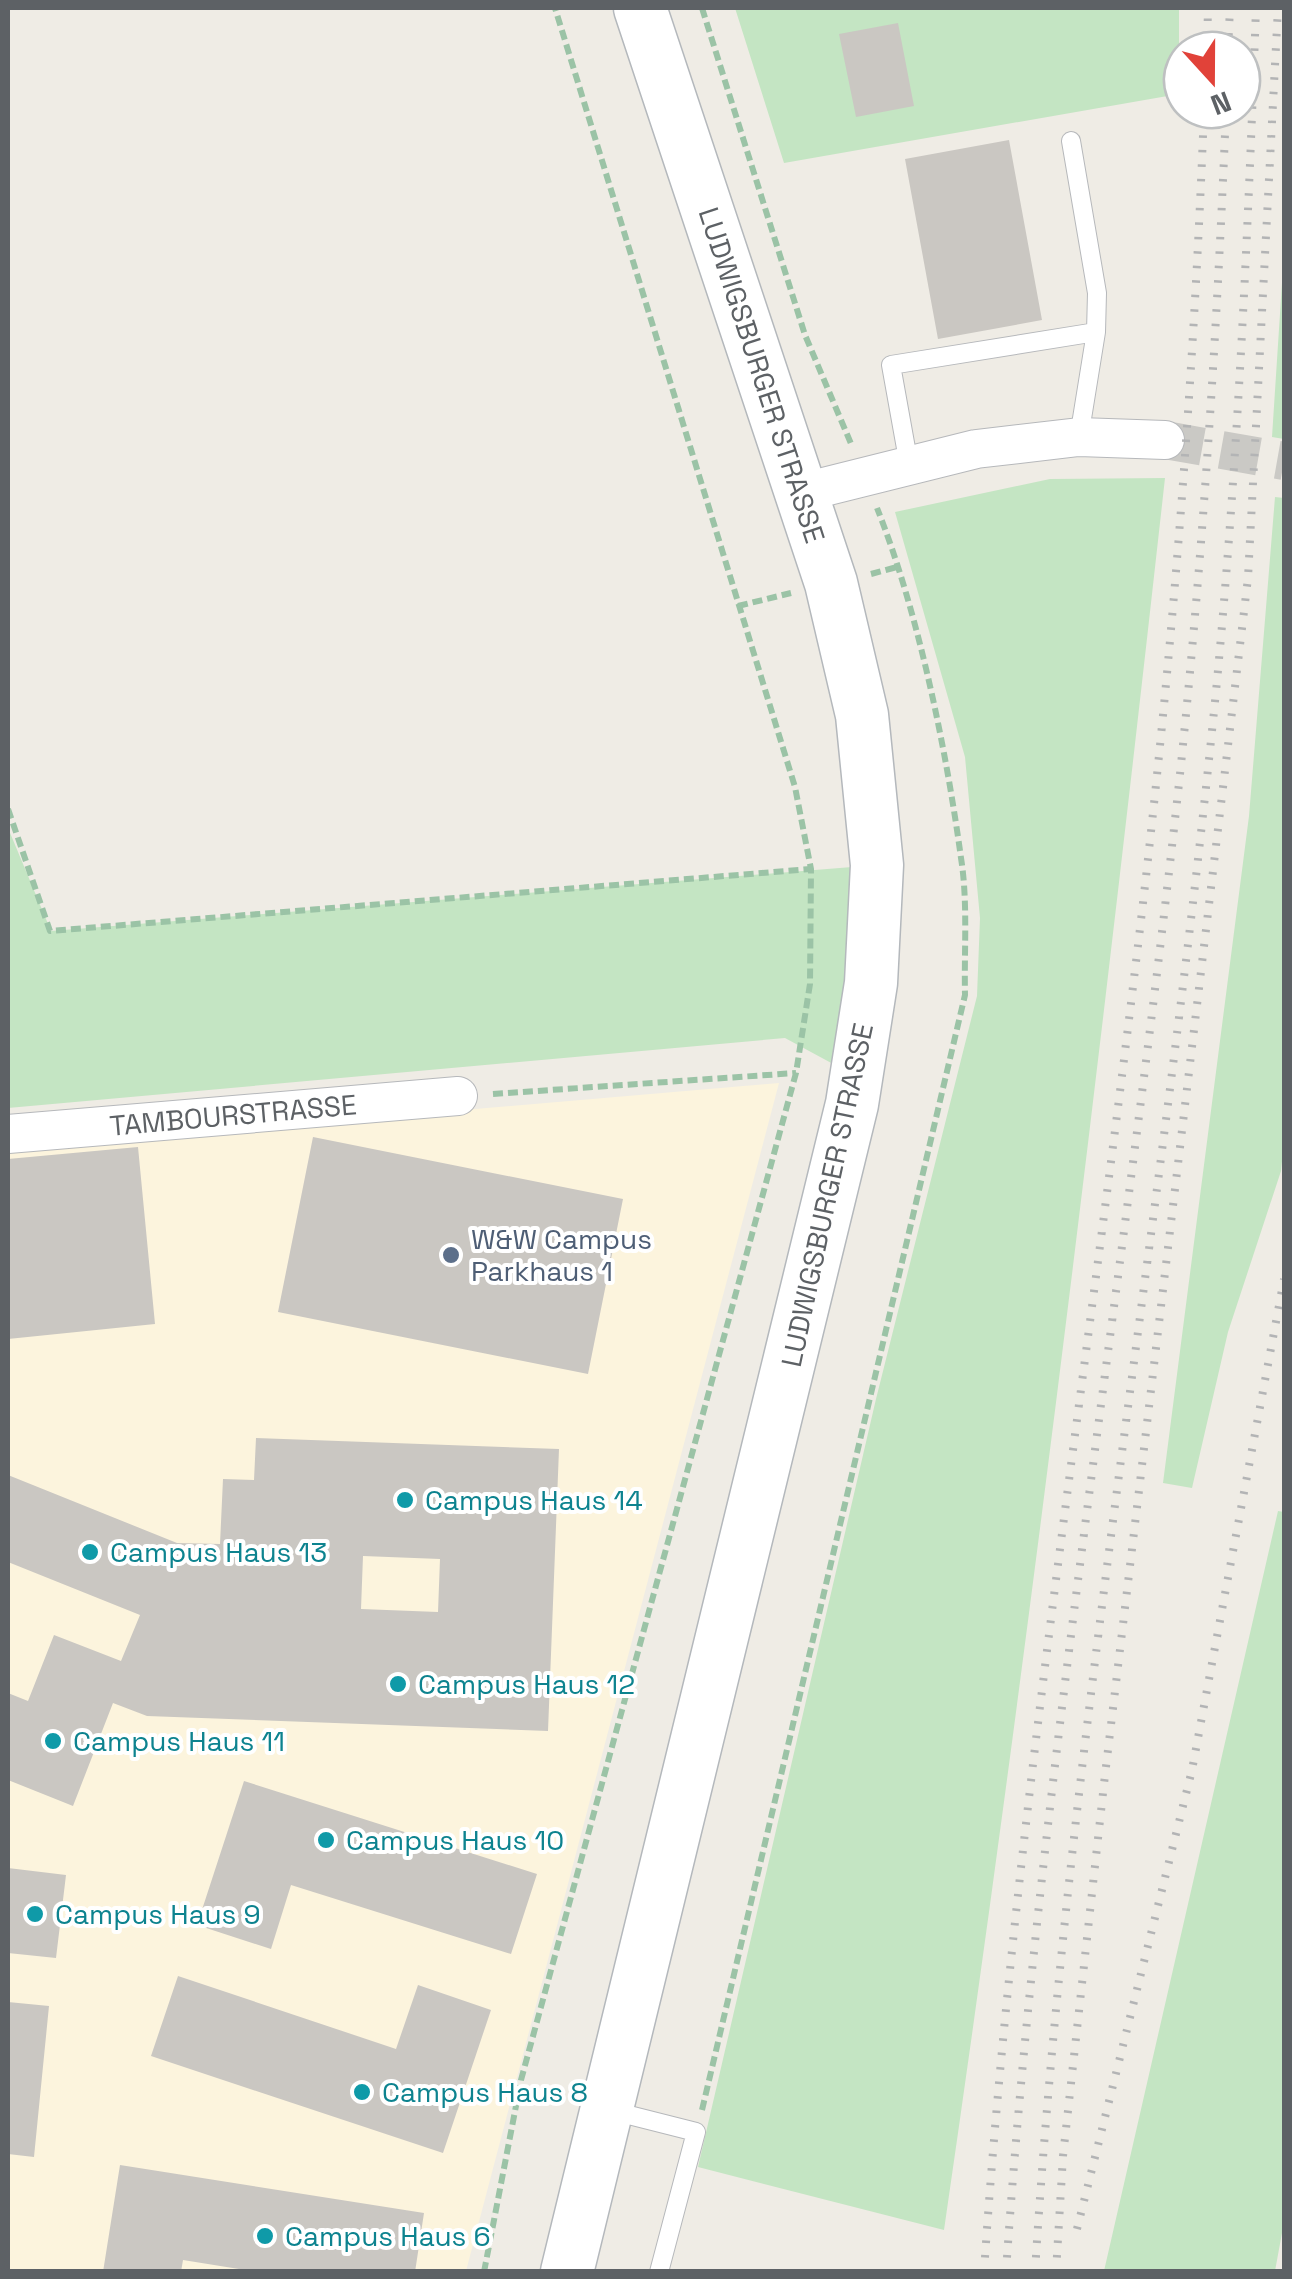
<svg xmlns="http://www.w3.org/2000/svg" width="1292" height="2279" font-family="'Space Grotesk',sans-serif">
<rect width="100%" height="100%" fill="#efece5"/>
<path fill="#fcf4dd" d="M779,1083L466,2271L8,2272V1149Z"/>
<path fill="#c4e5c3" d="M735,8H1179V94L784,163Z
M1284,252V439L1272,437Z
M1165,478C1100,1063 1029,1647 944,2230L698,2167L876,1399L977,996L980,918L965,757L895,512L1050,479Z
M1275,497L1284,498V1142L1281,1171L1228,1332L1192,1488L1163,1483L1249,816Z
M8,828L51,931L877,865L845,980L835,1065L785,1038L8,1108Z
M1278,1511L1284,1512V2222L1275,2271H1104Z"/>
<path fill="#cac7c2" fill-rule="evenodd" d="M898,23L914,106L856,117L839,34Z
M1009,140L1042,320L938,339L905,159Z
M313,1137L623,1199L588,1374L278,1312Z
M138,1147L155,1324L8,1339V1159Z
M256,1438L559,1449L548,1731L147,1716L113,1703L73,1806L8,1780V1693L28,1701L54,1635L121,1661L140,1615L8,1562V1475L177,1543L220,1544L223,1479L254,1480ZM363,1556L440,1559L438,1612L361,1609Z
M244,1781L537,1874L511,1954L291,1885L271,1949L197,1925Z
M8,1868L66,1875L56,1958L8,1953Z
M178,1976L396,2049L418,1985L491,2010L443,2153L151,2056Z
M8,2002L49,2006L34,2157L8,2154Z
M120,2165L424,2213L415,2272H257L183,2260L181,2272H103Z"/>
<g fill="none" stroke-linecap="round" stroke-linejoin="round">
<path stroke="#cac9c5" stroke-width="38" stroke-dasharray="38 19" stroke-linecap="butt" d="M1165,440L1284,461"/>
<g stroke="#b6b8bb" stroke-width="20">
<path id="lane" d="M1071,141L1097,293L1096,332L1079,437
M909,465L891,365L1096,332
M613,2111L696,2132L659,2272"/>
</g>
<g stroke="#b6b8bb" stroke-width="40">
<path id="street" d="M800,493L976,449L1079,437L1165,440
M8,1134L458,1096"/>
</g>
<g stroke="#b4b8bc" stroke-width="55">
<path id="secondary" d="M567,2272L852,1104L871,983L877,865L862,715L831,583L640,8"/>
</g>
<path stroke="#9bc3a6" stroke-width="6" stroke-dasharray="10 5" stroke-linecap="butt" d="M702,8L805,335L852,446
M871,574L897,567
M738,606L791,593
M8,809L50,931L811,869
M493,1094L796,1073
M702,2110L965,995C964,950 968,902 961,858C946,748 918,611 877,508
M484,2272L521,2080L796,1073L810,984L811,869L795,787L555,8"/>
<use href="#lane" stroke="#fff" stroke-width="18"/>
<use href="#street" stroke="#fff" stroke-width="38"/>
<use href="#secondary" stroke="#fff" stroke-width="52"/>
<path stroke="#b3b4b5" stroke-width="8" stroke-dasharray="2.5 12" stroke-linecap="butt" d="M1207,50L1208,8
M1228,50L1230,8
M1077,2229L1192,1770L1284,1279
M984,2272C1013,1836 1083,1403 1135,970C1170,684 1193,398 1204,110
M1006,2272C1040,1770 1126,1274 1180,774C1203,553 1217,332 1226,110
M1035,2272C1068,1739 1165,1212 1217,681C1238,457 1248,232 1256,8
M1056,2272L1063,2156L1105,1775L1248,578L1278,8"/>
</g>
<circle fill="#5c6f8a" stroke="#fff" stroke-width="4" cx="451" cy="1255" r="10"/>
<g fill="#0f9aa8" stroke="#fff" stroke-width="4">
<circle cx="405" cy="1500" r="10"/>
<circle cx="90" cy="1552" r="10"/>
<circle cx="398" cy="1684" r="10"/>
<circle cx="53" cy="1741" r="10"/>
<circle cx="326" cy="1840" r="10"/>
<circle cx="35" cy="1914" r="10"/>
<circle cx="362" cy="2092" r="10"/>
<circle cx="265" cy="2236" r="10"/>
</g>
<g text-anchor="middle" stroke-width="8" stroke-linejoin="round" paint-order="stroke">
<g font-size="28" fill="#5d6165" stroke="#fff">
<text transform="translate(762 375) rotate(72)" y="10">LUDWIGSBURGER STRASSE</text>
<text transform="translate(233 1115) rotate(-5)" y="10">TAMBOURSTRASSE</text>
<text transform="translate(827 1195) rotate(-78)" y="10">LUDWIGSBURGER STRASSE</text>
</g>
<g font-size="28" fill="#4e5e75" stroke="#fff" text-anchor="start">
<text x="471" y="1249">W&amp;W Campus<tspan x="471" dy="32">Parkhaus 1</tspan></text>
</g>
<g font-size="28" fill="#0d838f" stroke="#fff" text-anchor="start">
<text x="425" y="1510">Campus Haus 14</text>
<text x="110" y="1562">Campus Haus 13</text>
<text x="418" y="1694">Campus Haus 12</text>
<text x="73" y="1751">Campus Haus 11</text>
<text x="346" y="1850">Campus Haus 10</text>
<text x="55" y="1924">Campus Haus 9</text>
<text x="382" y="2102">Campus Haus 8</text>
<text x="285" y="2246">Campus Haus 6</text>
</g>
</g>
<rect width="1292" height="2279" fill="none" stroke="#5d6165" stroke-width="20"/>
<g transform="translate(1212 80) rotate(159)"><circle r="48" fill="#ffffff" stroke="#bec0c1" stroke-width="2.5"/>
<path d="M0-8L18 38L0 25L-18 38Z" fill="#e14239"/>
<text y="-15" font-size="28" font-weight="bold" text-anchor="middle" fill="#5d6165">N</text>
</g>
</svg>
